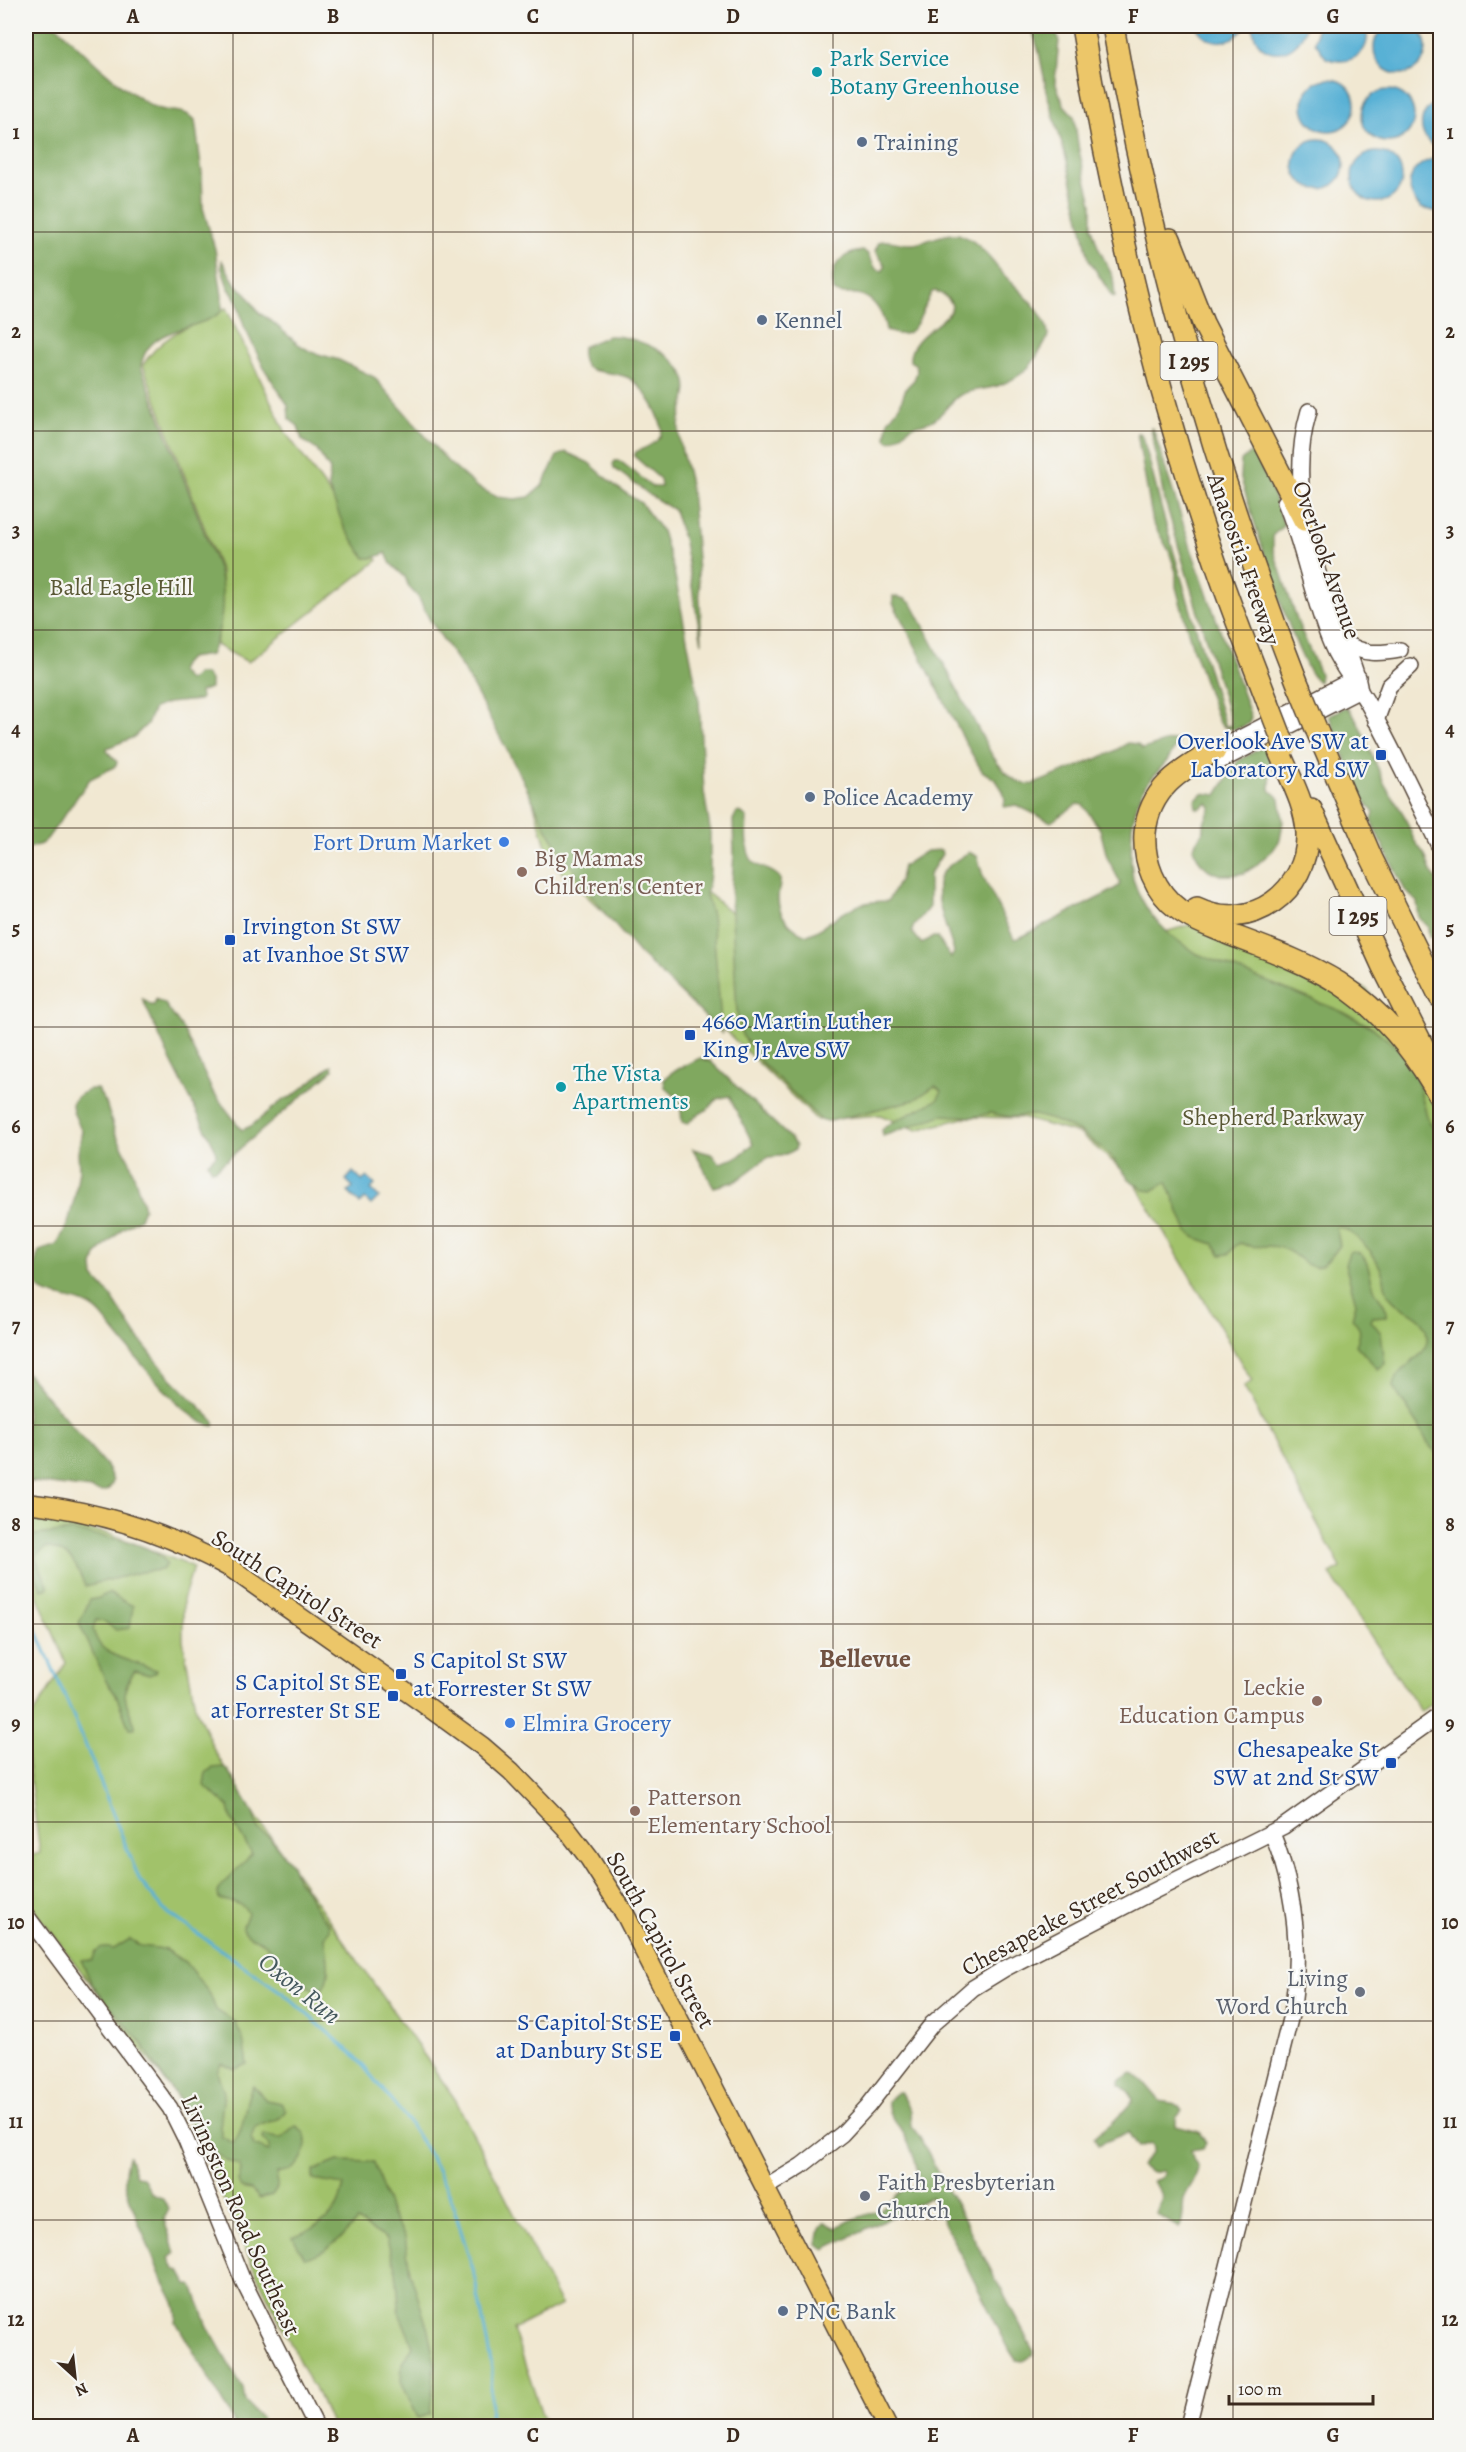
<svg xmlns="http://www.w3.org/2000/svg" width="1466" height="2452" font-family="Alegreya,serif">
<rect width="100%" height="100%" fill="#f6f6f2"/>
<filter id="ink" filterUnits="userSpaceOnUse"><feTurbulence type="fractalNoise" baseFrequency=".0167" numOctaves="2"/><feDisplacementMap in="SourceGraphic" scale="12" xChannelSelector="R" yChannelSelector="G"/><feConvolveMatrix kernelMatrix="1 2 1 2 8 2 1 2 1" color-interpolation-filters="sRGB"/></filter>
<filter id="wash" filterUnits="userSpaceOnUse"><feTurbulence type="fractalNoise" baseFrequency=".008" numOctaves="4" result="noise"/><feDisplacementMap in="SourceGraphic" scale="24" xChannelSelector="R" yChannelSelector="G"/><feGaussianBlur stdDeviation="1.35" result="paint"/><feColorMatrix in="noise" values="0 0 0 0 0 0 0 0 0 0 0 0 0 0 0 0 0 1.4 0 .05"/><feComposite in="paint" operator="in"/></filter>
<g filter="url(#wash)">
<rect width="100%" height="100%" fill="#f1e8d2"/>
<path fill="#a1c26b" stroke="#6e7644" stroke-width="1.5" d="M226,308L286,433L378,560L248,662L216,645L222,598L221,572L143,365C162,334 195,323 226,308Z
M514,736L865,1021L1202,921L1366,989L1397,1024L1440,1112V1698L1421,1712L1330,1574L1341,1568L1244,1387L1252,1381L1132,1178L1080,1134L1021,1118L968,1117L917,1130L880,1115L817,1120L550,860Z
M26,1518L111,1534L193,1567L183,1600V1640L195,1706L215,1752L246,1802L455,2099L561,2305L513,2329L546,2426H332L314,2385H311L257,2275L180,2101L33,1908L26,1902V1857L40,1853L26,1749V1725L66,1663L26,1569Z"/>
<path fill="#80a85f" stroke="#5e693e" stroke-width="1.5" d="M26,26H57C85,54 118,87 152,106C166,114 184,107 195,120L202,173L203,208L215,249L222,296V311C200,332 146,324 141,367L218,568C226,595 223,629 210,655L189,658L180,668V672L189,681L197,674H205L210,680V688L200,692L201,698L199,700L168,703L154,708L147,724L134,737L107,748V751L117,762L116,766L90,779L47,839L41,844L26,849Z
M1031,26H1053L1059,40L1055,82L1064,105L1074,116L1079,151L1092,203V227L1098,247L1113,277L1115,297L1112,296L1089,260L1067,161L1048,97L1039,52Z
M958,234C982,241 991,263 1008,279C1020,291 1047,314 1048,334C1048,341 1042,348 1038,354C1030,370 1016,379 1000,385C987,390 972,389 960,395C949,402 944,414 933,420C926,425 915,423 908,429C901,434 898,440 889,441L886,438L888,421L900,405L906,388L914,380L917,372L916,365L910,361C907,327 984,314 936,291L932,292C920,310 918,347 886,330C884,315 875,297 857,294C849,293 841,296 834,291C829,268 839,253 863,251L867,253L876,269L882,271L886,266L875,251L879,242C890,238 900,245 912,244C927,243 939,233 958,234Z
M222,261L236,285L245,292L259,313L269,319L298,344L311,352L339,360L374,377L448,462L477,487L497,497L515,499L529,497L542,486L557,456L566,452L589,463L618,488L641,503L662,531L674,571L699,701L704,792L710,829V875L706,895L712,915L722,1033L639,953L607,916L579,878L546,828L522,778L465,672L430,620L418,597L409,587L405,577L391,564L386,553L373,558H365L344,527L328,486L330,470L317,450L302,440L298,426L289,419L288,405L265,370L244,326L237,301L228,287L221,267Z
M608,336C631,335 668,350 681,370C695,392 679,407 679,428C678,449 689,470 691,491C696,541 700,592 702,643L684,542L674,510L651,496L614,468L613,464L615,461H620L653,487H661L660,479L634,456L636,452C644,448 656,444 660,437C668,423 642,384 629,378C617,372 596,373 588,368C582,364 581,353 582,347Z
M1151,428L1153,429L1192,551L1251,717L1249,723C1238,730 1229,732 1219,723L1192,646L1176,587V572L1169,551L1153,523L1137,433L1141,434C1151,462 1156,490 1164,518C1184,587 1204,657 1225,726H1229L1231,724L1163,494Z
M1253,451L1270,486L1284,525L1273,535V549L1298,623L1320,674L1319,682C1298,673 1250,507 1240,476L1241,461Z
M893,596L905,599L912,604L992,755C1001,769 1016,787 1034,784L1111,753L1128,743L1137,744L1142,749C1154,747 1164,740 1176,740L1178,743L1167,761L1145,786L1137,804L1132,826L1131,861L1133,879L1139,895L1151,915L1170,935L1195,953L1343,1012L1373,1028L1400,1050L1414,1068L1427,1116L1440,1143V1457L1428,1444L1419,1426L1393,1387C1395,1364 1429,1362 1427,1335C1425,1311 1401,1313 1390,1297C1385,1291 1385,1282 1383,1275C1377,1258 1369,1248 1356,1237C1350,1232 1344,1227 1336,1227L1340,1245C1310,1290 1305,1252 1278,1247C1264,1244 1256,1250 1240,1243L1235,1246L1229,1254L1221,1255L1214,1244L1196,1238L1187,1232L1167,1182L1152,1191L1144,1190L1129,1179L1110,1155L1082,1133L1053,1120L1034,1115L1010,1117L990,1113L973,1117L942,1115L883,1136L882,1130L887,1125L937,1100L942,1091L935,1086L914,1100L831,1121H822L761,1062L742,1035L737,1014L731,897L734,854L733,820L737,812L742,813L747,818C746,830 744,857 756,864C765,870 773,869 780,878C781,885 778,891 778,898C778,915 791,930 807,935C819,932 825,924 835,918C856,905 863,901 888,901L900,879L903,866L926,851L941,850L942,854L929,875V907L913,927L912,932L922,944L932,937H937L951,958L954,952C949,933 929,890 942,873C949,864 960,858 969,852L977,856L983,876L1014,939L1019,938L1108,893L1119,886L1120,882L1107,857L1100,829L1083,805L1077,804L1051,822L1016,805L1004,807L1005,799L1003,791L996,780L982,771L970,751L893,603Z
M1345,707L1350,710L1358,722L1385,785L1404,815L1414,840L1425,855L1431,872L1440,884V941L1439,938L1429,937L1428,927L1419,918L1417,902L1405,890L1374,828L1372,820L1374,813L1359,793L1329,716Z
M1264,746L1271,762L1270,790L1280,799L1283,821L1280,840L1273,850L1254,867L1244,873L1233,875H1220L1209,870L1201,863L1194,851L1193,847L1204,830V823L1211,807L1208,803L1199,809L1196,808L1195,800L1202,793L1217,795L1238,761Z
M142,998L151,1005H154L156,999L165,1004L184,1031L213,1092L242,1130L251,1126L283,1100L293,1096L328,1068L332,1066L333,1070L216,1169L212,1170L208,1163L216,1155L215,1148L167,1053Z
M700,1058L710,1061L790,1138L796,1146L795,1150L781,1156L768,1157L736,1181L714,1187L693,1149L711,1154L720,1163L738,1157L753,1144L729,1096L717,1099L708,1109L696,1116L687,1124L682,1122L680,1101L665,1087L664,1080L672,1072Z
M90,1089H97L106,1103L115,1132L130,1162L144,1208L140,1218L122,1229L96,1255L93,1266L94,1277L111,1296L136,1335L169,1376L213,1420L215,1424L214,1426C188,1427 120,1337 101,1315C75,1285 16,1313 39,1251L57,1245L68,1223L75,1196L79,1169L78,1152L82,1131L73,1112L72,1104L76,1097Z
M1353,1251C1370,1253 1369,1278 1375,1291C1379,1298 1385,1303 1387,1312L1386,1316L1373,1317L1371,1321L1381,1333L1385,1364L1378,1369L1356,1345C1361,1334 1362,1327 1352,1319L1356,1303L1345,1264L1349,1253Z
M26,1372L107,1467L113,1481C109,1494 101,1493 91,1489L26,1481Z
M71,1531C97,1536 152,1540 167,1564L162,1570L141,1572L85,1586C75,1562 73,1554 47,1547L35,1557L48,1585V1588L42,1590L26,1555V1536Z
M108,1593L133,1606L130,1628L116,1630L105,1622L96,1620L93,1630C95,1636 98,1643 102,1647C113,1658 141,1664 156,1670L155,1673L149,1675L135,1671C118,1692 126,1702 135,1725L134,1728H129L115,1693L107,1683L79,1623L90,1600L99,1598Z
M223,1767L227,1769C239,1789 253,1808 259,1830L269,1837L292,1865L298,1881L307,1890L314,1906L329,1925V1930L325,1938C327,1954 333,1977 321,1991C299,1988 276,1961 265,1943C258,1940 246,1937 243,1928C242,1924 247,1918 248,1914C241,1899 231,1904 219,1899L218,1893L220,1887L252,1854L232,1820L229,1807L204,1785L206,1772L213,1768Z
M130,1939L141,1946L164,1949L185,1962L210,1994L216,2010L235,2022L243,2039L247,2064L235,2069L221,2064L217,2072L224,2092L220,2128L222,2137L233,2143C247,2128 243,2098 253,2086L266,2100L281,2103L286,2110L280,2118L255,2127L251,2138L254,2145L269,2151L270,2146L263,2139L264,2135L280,2139L296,2126C313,2134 306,2160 292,2169C288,2172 282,2171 277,2173V2188L272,2195L260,2199L251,2190L241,2188L238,2182L241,2170L239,2165L227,2161L201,2144L194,2132L192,2116L165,2081L143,2045L92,1984L81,1960L92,1961L96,1951L102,1947L114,1949Z
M1132,2073L1143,2081L1160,2101C1171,2104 1175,2100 1182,2111L1176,2118V2126L1199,2132L1206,2143L1203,2148L1191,2150L1193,2159L1198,2168C1195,2183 1188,2188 1184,2199C1182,2209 1185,2220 1179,2228L1156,2214L1162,2198L1153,2181L1161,2178L1164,2173L1162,2171L1152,2173L1140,2166L1153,2152L1154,2147L1151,2143L1138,2147L1128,2132L1098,2145L1094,2137L1112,2123L1133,2101L1131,2094L1120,2085V2081Z
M897,2092H900L910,2111L911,2126L919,2136L948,2192L955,2202L1034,2352L1033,2354L1023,2361L1016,2360L1010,2351L931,2197L825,2249L817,2244L820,2228L825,2222L836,2228C851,2217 871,2216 886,2206C891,2202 895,2196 900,2192C906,2188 912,2190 917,2184C920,2167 911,2147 902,2131C897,2123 886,2114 888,2102C888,2099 894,2095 897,2092Z
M129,2156L136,2176L143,2177L152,2194L162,2198L169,2209L164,2219L175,2253L169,2258L174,2269L180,2271L187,2284L193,2286L208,2327L243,2388L245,2402L262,2419L261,2423L252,2426H235L230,2414L176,2322C180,2305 167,2291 160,2275C149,2246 133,2213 125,2183C124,2177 126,2160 129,2156Z
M338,2161L374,2162L390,2212L405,2237L410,2272L428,2330L435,2364L430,2414L418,2418L401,2381L402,2363L413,2346L400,2315L396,2271L387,2239L357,2221C341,2238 329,2252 305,2258L293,2237C322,2225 338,2218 344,2185L313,2180V2171Z"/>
<path fill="#58b1d5" stroke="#4a6e7a" stroke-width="1.5" d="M1374 48a26 26 0 1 1 52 0a26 26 0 1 1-52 0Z
M1196,26H1245C1233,46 1207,47 1196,26Z
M1253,26H1306C1297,62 1254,60 1253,26Z
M1317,26H1365C1375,52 1349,68 1326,58L1315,42Z
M1303 105a26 26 0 1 1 52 0a26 26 0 1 1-52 0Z
M1362 116a26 26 0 1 1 52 0a26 26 0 1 1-52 0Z
M1440,100V150C1416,139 1415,111 1440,100Z
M1294 164a25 25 0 1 1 50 0a25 25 0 1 1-50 0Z
M1352 177a25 25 0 1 1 50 0a25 25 0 1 1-50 0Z
M1437,158L1440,159L1439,212L1421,208C1400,188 1410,163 1437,158Z
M353,1172L362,1181L367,1177L375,1185L371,1189L379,1197L371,1205L365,1199L360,1204L348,1192L353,1187L346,1180Z"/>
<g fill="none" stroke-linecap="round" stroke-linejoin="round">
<path stroke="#58b1d5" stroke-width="3" d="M26,1606L84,1741L140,1881L164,1910L284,1994L356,2057L408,2121L430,2156L449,2193L473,2269L492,2368L490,2426"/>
</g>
</g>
<g filter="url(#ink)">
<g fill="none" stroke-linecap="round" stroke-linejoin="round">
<g stroke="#564639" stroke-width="18">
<path id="minor" d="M1309,411C1289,478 1308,550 1332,613C1341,637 1354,660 1359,686
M1285,502C1305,549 1312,600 1332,646C1341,668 1357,684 1368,704C1394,751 1417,800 1440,848
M1344,642C1363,655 1379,654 1400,650
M1376,721L1389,686L1411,666
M1215,751L1358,677
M1220,761L1360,690
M26,1915L170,2108L186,2140L243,2281L316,2426
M765,2188L801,2166L842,2134L868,2106L932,2024L973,1988L1004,1969L1152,1892L1284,1826L1440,1715
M1188,2426L1293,2007C1301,1947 1295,1889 1272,1833"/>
</g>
<g stroke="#564639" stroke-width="21">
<path id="major" d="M26,1503C99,1511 168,1533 232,1569L424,1704L482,1746L511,1771L566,1828L589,1858L626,1916L887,2426"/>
</g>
<g stroke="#564639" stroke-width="24">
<path id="highway" d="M1082,26C1112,209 1156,392 1217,567C1233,613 1251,658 1268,703
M1113,26C1152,252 1215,474 1299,687
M1170,239L1203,323L1304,520
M1317,731L1372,859L1440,997
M1215,751C1180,770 1149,789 1145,833C1143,861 1155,892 1178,909C1193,921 1213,927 1231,935C1268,949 1305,962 1339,983C1383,1012 1415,1051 1440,1097
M1311,809L1382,965L1427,1054
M1197,908C1251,934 1309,891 1307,833C1306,805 1289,776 1279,751"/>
</g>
<use href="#minor" stroke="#fff" stroke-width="15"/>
<use href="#major" stroke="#ecc669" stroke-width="18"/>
<use href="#highway" stroke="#ecc669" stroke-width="21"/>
<g stroke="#564639" stroke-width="24" stroke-linecap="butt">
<path id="highway-bridge" d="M1299,687L1317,731
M1268,703L1285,747"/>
</g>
<use href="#highway-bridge" stroke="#ecc669" stroke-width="21"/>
</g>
</g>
<path fill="none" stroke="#3b2a1e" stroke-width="1.5" stroke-opacity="0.55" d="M233,26V2426M433,26V2426M633,26V2426M833,26V2426M1033,26V2426M1233,26V2426M26,232H1440M26,431H1440M26,630H1440M26,828H1440M26,1027H1440M26,1226H1440M26,1425H1440M26,1624H1440M26,1822H1440M26,2021H1440M26,2220H1440"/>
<g fill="#0f9aa8" stroke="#f6f6f2" stroke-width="2">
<circle cx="817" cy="72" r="6"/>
<circle cx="561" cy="1087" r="6"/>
</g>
<g fill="#5c6f8a" stroke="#f6f6f2" stroke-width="2">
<circle cx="862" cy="142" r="6"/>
<circle cx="762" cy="320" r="6"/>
<circle cx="810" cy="797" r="6"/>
<circle cx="783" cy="2311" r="6"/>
</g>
<g fill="#1a4fb4" stroke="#f6f6f2" stroke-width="2">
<rect x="1375" y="749" width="12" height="12" rx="3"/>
<rect x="224" y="934" width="12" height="12" rx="3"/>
<rect x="684" y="1029" width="12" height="12" rx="3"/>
<rect x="395" y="1668" width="12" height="12" rx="3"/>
<rect x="387" y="1690" width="12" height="12" rx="3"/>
<rect x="1385" y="1757" width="12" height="12" rx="3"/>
<rect x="669" y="2030" width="12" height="12" rx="3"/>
</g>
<g fill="#3f7fe0" stroke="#f6f6f2" stroke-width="2">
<circle cx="504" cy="842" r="6"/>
<circle cx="510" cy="1723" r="6"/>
</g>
<g fill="#8d6e63" stroke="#f6f6f2" stroke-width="2">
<circle cx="522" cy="872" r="6"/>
<circle cx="1317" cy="1701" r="6"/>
<circle cx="635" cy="1811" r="6"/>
</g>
<g fill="#6b7280" stroke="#f6f6f2" stroke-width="2">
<circle cx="1360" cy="1992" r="6"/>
<circle cx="865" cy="2196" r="6"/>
</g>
<g text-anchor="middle" stroke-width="4.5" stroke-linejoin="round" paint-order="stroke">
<g fill="#f6f6f2" stroke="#73675e" stroke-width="1.5">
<rect x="1160.5" y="342" width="57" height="38" rx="4.5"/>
<rect x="1329.5" y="897" width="57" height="38" rx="4.5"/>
</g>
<g font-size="22" font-weight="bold" fill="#3b2a1e">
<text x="1189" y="369">I 295</text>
<text x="1358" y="924">I 295</text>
</g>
<g font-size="24" fill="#0d838f" stroke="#f6f6f2" text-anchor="start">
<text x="829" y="66">Park Service<tspan x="829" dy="28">Botany Greenhouse</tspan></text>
<text x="573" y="1081">The Vista<tspan x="573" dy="28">Apartments</tspan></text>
</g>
<g font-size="24" fill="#4e5e75" stroke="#f6f6f2" text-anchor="start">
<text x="874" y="150">Training</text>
<text x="774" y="328">Kennel</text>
<text x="822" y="805">Police Academy</text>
<text x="795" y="2319">PNC Bank</text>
</g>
<g font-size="24" fill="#3b2a1e" stroke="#f6f6f2">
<text transform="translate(1244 559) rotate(71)" y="8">Anacostia Freeway</text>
<text transform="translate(1327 560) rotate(71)" y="8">Overlook Avenue</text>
<text transform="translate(297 1589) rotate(33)" y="8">South Capitol Street</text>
<text transform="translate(1090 1902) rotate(-28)" y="8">Chesapeake Street Southwest</text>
<text transform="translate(661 1940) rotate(61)" y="8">South Capitol Street</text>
<text transform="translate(241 2215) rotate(66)" y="8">Livingston Road Southeast</text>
</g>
<g font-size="24" fill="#5a5835" stroke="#f6f6f2">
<text x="121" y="595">Bald Eagle Hill</text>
<text x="1273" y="1125">Shepherd Parkway</text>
</g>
<g font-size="24" fill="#164399" stroke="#f6f6f2" text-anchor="end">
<text x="1369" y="749">Overlook Ave SW at<tspan x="1369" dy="28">Laboratory Rd SW</tspan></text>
<text x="242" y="934" text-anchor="start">Irvington St SW<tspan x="242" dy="28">at Ivanhoe St SW</tspan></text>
<text x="702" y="1029" text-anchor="start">4660 Martin Luther<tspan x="702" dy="28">King Jr Ave SW</tspan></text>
<text x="413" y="1668" text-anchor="start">S Capitol St SW<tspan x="413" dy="28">at Forrester St SW</tspan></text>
<text x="381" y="1690">S Capitol St SE<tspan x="381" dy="28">at Forrester St SE</tspan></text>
<text x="1379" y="1757">Chesapeake St<tspan x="1379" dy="28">SW at 2nd St SW</tspan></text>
<text x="663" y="2030">S Capitol St SE<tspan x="663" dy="28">at Danbury St SE</tspan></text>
</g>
<g font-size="24" fill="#366cbe" stroke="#f6f6f2" text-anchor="end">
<text x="492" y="850">Fort Drum Market</text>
<text x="522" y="1731" text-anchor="start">Elmira Grocery</text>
</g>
<g font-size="24" fill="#785e54" stroke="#f6f6f2" text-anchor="start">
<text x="534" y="866">Big Mamas<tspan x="534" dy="28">Children's Center</tspan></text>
<text x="1305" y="1695" text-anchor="end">Leckie<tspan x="1305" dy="28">Education Campus</tspan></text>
<text x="647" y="1805">Patterson<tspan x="647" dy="28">Elementary School</tspan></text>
</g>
<g font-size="24" fill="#5b616d" stroke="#f6f6f2" text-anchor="end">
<text x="1348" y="1986">Living<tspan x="1348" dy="28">Word Church</tspan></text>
<text x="877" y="2190" text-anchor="start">Faith Presbyterian<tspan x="877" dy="28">Church</tspan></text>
</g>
<g font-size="26" font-weight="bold" fill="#715241" stroke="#f6f6f2">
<text x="865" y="1667">Bellevue</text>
</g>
<g font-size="26" font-style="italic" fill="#45595e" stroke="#f6f6f2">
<text transform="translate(300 1988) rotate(39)" y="9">Oxon Run</text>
</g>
</g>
<rect width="1466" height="2452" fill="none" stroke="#f6f6f2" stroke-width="66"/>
<g transform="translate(75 2377) rotate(153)" stroke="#f6f6f2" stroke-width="4.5" paint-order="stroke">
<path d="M0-4.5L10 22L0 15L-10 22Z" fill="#3b2a1e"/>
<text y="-9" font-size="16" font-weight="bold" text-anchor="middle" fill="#3b2a1e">N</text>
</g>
<path d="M1229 2395v9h144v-9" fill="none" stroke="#3b2a1e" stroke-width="3"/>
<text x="1238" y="2395" font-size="18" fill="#3b2a1e" stroke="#f6f6f2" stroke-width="4.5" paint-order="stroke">100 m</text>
<rect x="33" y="33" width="1400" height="2386" fill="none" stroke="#3b2a1e" stroke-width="2"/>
<g font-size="20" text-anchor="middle" font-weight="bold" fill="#3b2a1e">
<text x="133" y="23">A</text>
<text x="333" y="23">B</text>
<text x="533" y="23">C</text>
<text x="733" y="23">D</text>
<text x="933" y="23">E</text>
<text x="1133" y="23">F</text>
<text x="1333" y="23">G</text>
<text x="16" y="139">1</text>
<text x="1450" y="139">1</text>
<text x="16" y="338">2</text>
<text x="1450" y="338">2</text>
<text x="16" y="537">3</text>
<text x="1450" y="537">3</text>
<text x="16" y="736">4</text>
<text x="1450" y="736">4</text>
<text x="16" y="935">5</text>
<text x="1450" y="935">5</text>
<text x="16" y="1133">6</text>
<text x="1450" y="1133">6</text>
<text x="16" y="1332">7</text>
<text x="1450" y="1332">7</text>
<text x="16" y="1531">8</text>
<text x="1450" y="1531">8</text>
<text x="16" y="1730">9</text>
<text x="1450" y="1730">9</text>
<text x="16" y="1929">10</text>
<text x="1450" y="1929">10</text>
<text x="16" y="2128">11</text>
<text x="1450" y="2128">11</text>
<text x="16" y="2326">12</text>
<text x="1450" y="2326">12</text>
<text x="133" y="2442">A</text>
<text x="333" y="2442">B</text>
<text x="533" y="2442">C</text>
<text x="733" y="2442">D</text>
<text x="933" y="2442">E</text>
<text x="1133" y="2442">F</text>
<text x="1333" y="2442">G</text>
</g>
</svg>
